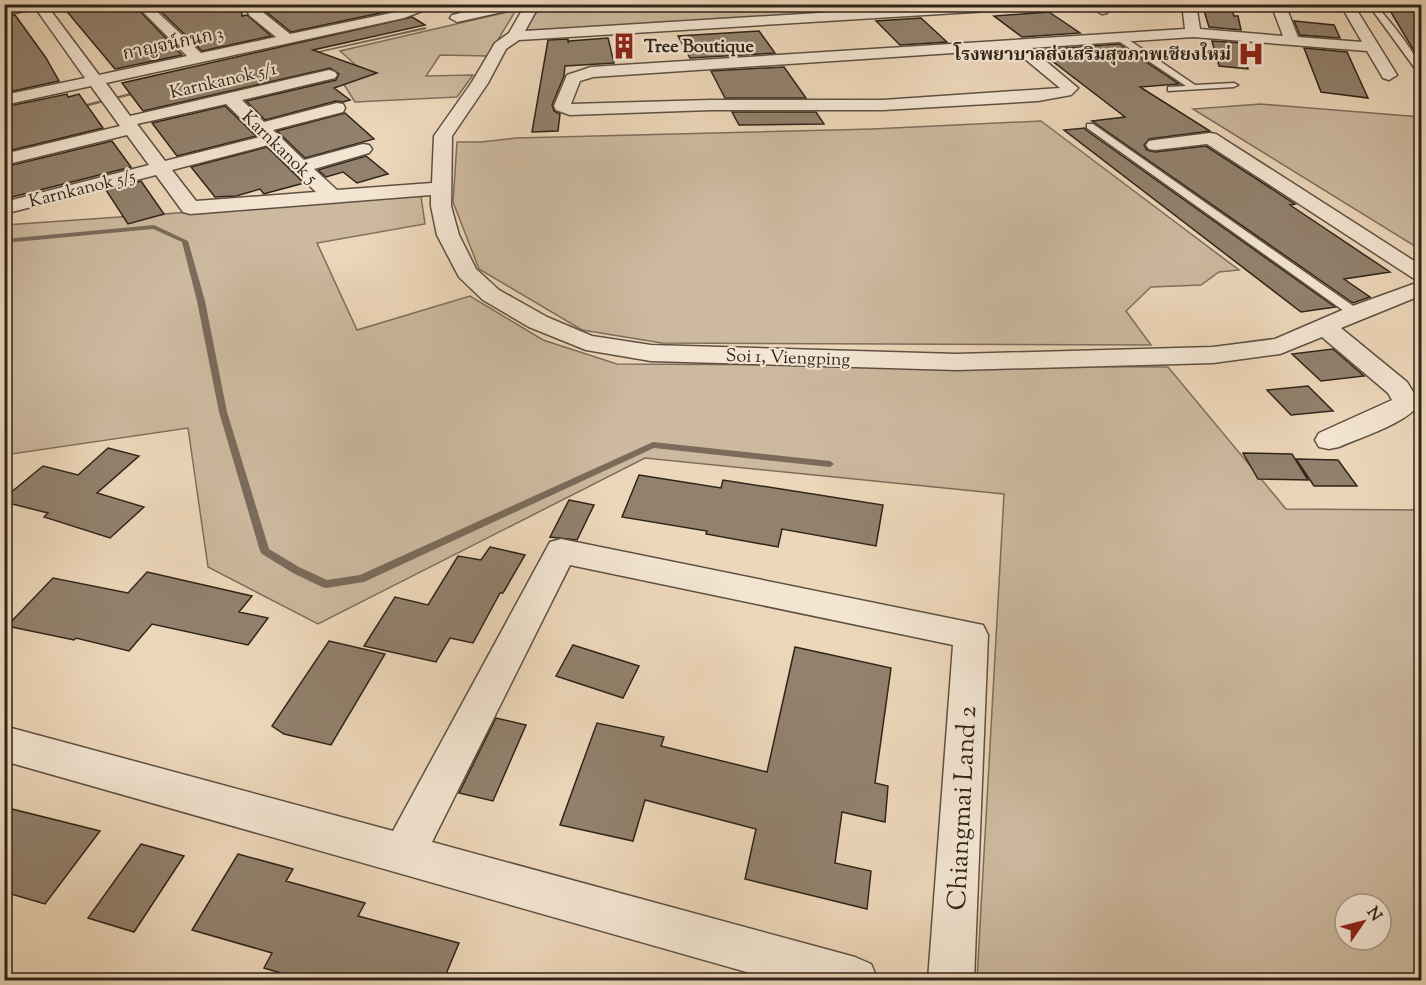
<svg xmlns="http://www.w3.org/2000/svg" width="1426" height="985" font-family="'Sorts Mill Goudy','Noto Serif Thai',serif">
<rect width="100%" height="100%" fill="#edd7ba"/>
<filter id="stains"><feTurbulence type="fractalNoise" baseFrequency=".00333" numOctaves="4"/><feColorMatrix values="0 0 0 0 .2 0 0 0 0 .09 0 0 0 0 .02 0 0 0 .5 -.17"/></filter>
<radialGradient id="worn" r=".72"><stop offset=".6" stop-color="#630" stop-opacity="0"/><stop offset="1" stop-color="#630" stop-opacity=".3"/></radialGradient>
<path fill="#cdb99f" stroke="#7e6e5c" stroke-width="1.5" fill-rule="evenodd" d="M856,4L864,14L524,33L521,29L540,9L617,5Z
M516,10L488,56L440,55L426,76L473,75L457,97L355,102L341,80L366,74L340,51Z
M1261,104L1421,117V250L1193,109Z
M1041,121L1239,270L1219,272L1201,285L1151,287L1126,311L1151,345L662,343L582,330L479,269L453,202L457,142H481L516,138L872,129Z
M421,196L425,224L317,243L357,330L470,296L543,340L617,364L1168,367L1286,509L1421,510V980H977L1004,494L645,458L318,624L208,567L188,428L5,455V225ZM1345,904H1381V940H1345Z"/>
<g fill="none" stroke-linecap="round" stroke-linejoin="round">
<path fill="#7a6b5a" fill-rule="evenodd" d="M425,27L427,29L308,55L306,54Z
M142,90H144V92L77,109L74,107Z
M154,225L188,241L205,301L227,412L269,549L299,567L327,580L360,575L653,442L830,461L834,464L830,467L654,448L364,582L326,588L322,587L293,573L262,554L260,551L219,412L197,301L182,242L153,229L4,243V239Z"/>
</g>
<path fill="#92816d" stroke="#2f241a" stroke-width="1.5" d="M84,4H133L182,55L115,69L64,8Z
M153,4H241L242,16L247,15L271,36L202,51Z
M301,4H392L399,9L291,32L265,11Z
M1202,4H1230L1234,16H1238L1241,30L1209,27Z
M1386,4H1422V66L1413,49Z
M1049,12L1080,33L1022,37L994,16Z
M15,15L46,58L59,81L4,93V17Z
M412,17L425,25L313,50L377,73L334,88L350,100L343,102L336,101L265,120L246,101L336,80L339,74L330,68L143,111L122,83Z
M921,18L947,42L900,45L876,21Z
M1294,21L1334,25L1340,38L1300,35Z
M759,31L775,53L690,58L678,36Z
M608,38L614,63L565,66L564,76L552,105L554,111L560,114L558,131L532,132L548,40L568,39V43L569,41Z
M1212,41L1243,43L1248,69L1219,66Z
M1119,44L1179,84L1140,87L1210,131L1149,139L1144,145L1147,150L1155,152L1206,146L1295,204L1290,205L1390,272L1344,279L1370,297L1353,303L1092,121L1125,117L1038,50Z
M1304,48L1347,52L1368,98L1321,92Z
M784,67L806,98H725L711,71Z
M67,94L68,97L79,94L103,128L4,152V107Z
M225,106L256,136L177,156L152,123Z
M732,112H816L824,124L739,125Z
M345,113L374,139L305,158L277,131Z
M1085,128L1086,130L1335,307L1301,312L1064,130Z
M112,141L131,167L4,199V167Z
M267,147L304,183L267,193L264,194L260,189L236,196L215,197L191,167Z
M366,156L388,174L357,183L343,172L326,177L318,170Z
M141,181L164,214L128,224L106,190Z
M1333,349L1364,376L1321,381L1292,354Z
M1308,386L1333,411L1291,415L1267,390Z
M108,448L139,456L97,493L144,507L110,538L44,517L48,513L4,502V498L43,466L78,475Z
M1243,453L1292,454L1308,480L1258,479Z
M1296,459L1338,460L1357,486H1314Z
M639,475L721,488L723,480L883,505L876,546L782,529L778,547L706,534L707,531L622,517Z
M569,500L594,505L577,540L550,537Z
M490,547L525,555L503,593H500L473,643L450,638L436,662L364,646L395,597L428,605L458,556L481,560Z
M147,572L252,596L239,612L268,618L248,645L152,624L129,651L76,638L74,640L7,626L53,578L128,593Z
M329,641L385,654L331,745L284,734L272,726Z
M573,645L639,666L623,698L556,676Z
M795,647L891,668L875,783L888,786L885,822L842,812L835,863L871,871L867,909L745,879L756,829L645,800L633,841L560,825L597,723L664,737L661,746L767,772Z
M496,718L526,725L493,801L459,793Z
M4,807L100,831L45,904L4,892Z
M141,844L184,856L134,932L88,918Z
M238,854L293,869L286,881L365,903L358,916L459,943L443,981H307L264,968L272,953L192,930Z"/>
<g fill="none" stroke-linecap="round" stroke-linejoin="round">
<g stroke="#5e5142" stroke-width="3">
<path id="service" d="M1368,4H1375C1389,21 1422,57 1422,78Z
M1117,36H1123L1195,85L1234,83L1238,85L1234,87L1168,91V87L1186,86L1117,40Z
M1087,124H1093L1359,310V316H1351L1087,128Z"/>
</g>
<g stroke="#5e5142" stroke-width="3">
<path id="minor" d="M18,4H49L48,7L99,75L187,56L135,4H149L201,53L276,37L250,16L248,13L255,9L260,10L290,34L401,11L419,4H440L404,18L106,83L130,116L329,70L335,72L337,75L335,78L242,100L264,122L337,103L343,104L345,108L343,112L273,130L304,160L363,144L369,145L372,149L369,153L314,169L337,190L432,183L434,136L472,82L495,43L509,33L524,7L457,22L450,18L452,15L500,4H587L581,8L536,11L525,31L964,4H1045L1039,8L519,40L506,49L488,83L452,136L451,206L459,235L476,269L499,290L547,317L592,336L651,345L957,354L1213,347L1275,339L1347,308L1419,282L1207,144L1155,150L1149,149L1146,145L1149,141L1155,140L1210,133L1216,134L1422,266V295L1341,328L1407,382L1420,403C1408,423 1361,437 1339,447L1329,449L1319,447L1315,440L1319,433L1392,400L1388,393L1322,337L1280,354L1213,363L957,370L651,361L586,350L529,327L483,300L459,277L437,235L431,206V195L190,214L183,212L156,175L4,214V202L149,165L127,135L4,165V154L120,126L91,86L4,105V95L85,78L36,9L4,15V7ZM226,104L260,137L165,161L137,124ZM268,145L316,192L196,201L172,170Z
M1100,4H1114L1107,13L1102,14L1095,10Z
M1182,4H1196L1200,29L1283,36L1271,4H1285L1298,37L1362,42L1340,4H1353L1397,75L1389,80L1383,78L1367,51L1193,37L1030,48L1078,88L1071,95L1038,101L883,110H711L570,115L556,110L554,106L567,75L591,67L1185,29ZM1013,49L1060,88L883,100H711L571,104L580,81L593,77Z
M561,539L983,625L988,635L974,980H928L953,645L570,565L432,842L855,957L871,964L878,980H775L4,761V726L393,831L550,542Z"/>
</g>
<use href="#service" fill="#f3e5d2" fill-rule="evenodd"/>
<use href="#minor" fill="#f3e5d2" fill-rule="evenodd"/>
</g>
<defs>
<g id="building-bare" transform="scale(2.07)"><path d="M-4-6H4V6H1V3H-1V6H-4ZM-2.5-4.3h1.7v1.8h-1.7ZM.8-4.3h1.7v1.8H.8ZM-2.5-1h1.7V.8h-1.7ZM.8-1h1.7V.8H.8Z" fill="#8f2418" stroke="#f3e5d2" stroke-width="2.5" paint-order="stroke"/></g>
<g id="hospital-bare" transform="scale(2.07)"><path d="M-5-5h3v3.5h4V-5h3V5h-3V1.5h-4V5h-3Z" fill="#8f2418" stroke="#f3e5d2" stroke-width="2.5" paint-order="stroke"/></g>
</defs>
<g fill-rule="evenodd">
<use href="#building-bare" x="624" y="46"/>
<use href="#hospital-bare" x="1251" y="54"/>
</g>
<g text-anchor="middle" stroke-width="4.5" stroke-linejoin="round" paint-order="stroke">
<g font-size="18" fill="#2f241a" stroke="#f3e5d2">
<text transform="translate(173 43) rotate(-12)" y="6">กาญจน์กนก 3</text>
<text transform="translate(223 80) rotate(-13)" y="6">Karnkanok 5/1</text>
<text transform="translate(280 147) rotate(44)" y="6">Karnkanok 5</text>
<text transform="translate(82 188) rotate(-14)" y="6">Karnkanok 5/5</text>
<text transform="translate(788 357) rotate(2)" y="6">Soi 1, Viengping</text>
</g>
<g font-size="18" font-weight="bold" fill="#2f241a" stroke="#f3e5d2" text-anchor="start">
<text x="644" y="52">Tree Boutique</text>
<text x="1231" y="60" text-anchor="end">โรงพยาบาลส่งเสริมสุขภาพเชียงใหม่</text>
</g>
<g font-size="26" fill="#2f241a" stroke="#f3e5d2">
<text transform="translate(961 808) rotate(-87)" y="9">Chiangmai Land 2</text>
</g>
</g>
<rect width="1426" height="985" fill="none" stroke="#edd7ba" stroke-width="24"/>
<rect x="6" y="6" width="1414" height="973" fill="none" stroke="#2f241a" stroke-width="3"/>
<rect x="12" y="12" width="1402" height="961" fill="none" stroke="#2f241a" stroke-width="1.5"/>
<g transform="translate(1363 922) rotate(55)"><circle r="28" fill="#f3e5d2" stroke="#a59888" stroke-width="1.5"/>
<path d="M0-4.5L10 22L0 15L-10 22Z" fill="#8f2418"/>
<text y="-9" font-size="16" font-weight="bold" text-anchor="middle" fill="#2f241a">N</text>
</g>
<rect width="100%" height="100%" filter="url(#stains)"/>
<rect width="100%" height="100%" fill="url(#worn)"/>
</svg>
